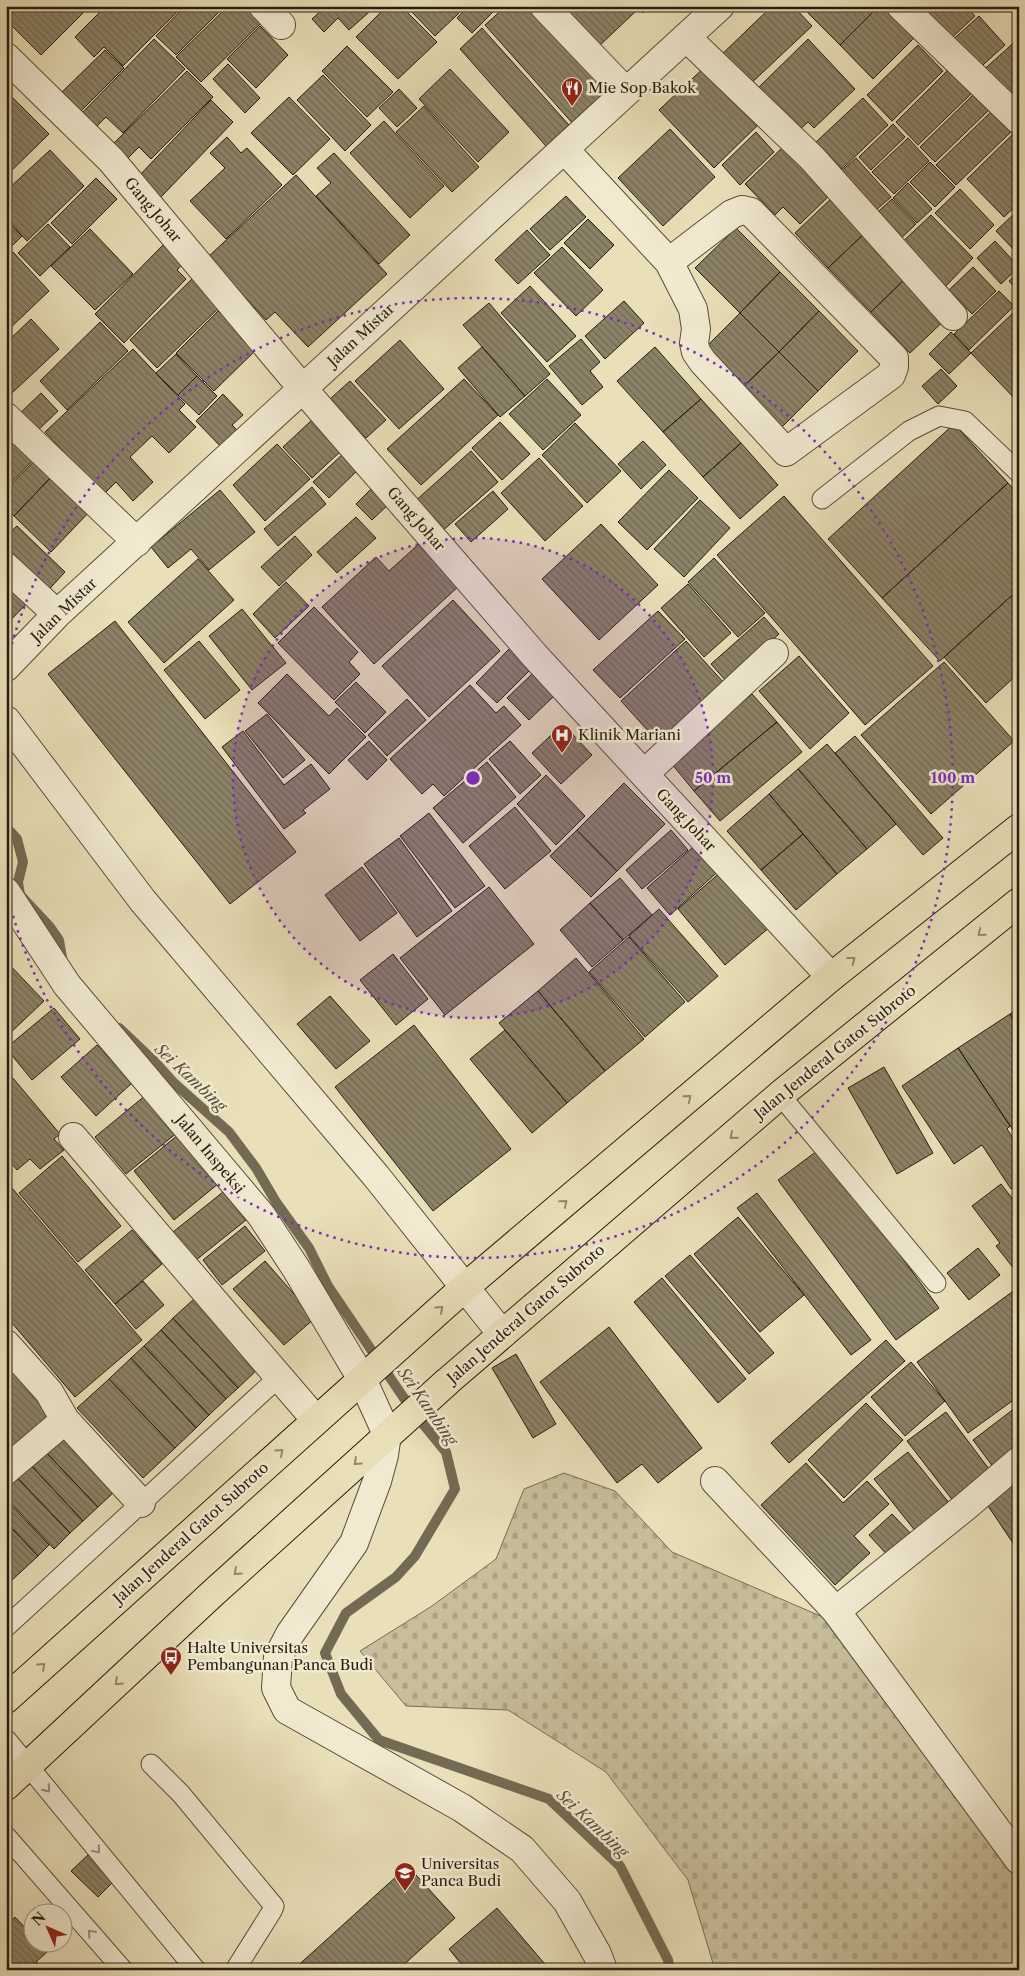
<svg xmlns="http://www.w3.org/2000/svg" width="1025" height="1976" font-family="'Libre Caslon Text',serif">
<defs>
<pattern id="cemetery-stones" width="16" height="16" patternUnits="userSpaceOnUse" patternTransform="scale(1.25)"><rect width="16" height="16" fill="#c8be9b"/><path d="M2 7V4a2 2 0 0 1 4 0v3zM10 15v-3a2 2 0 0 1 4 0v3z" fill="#aca384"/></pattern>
<pattern id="building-back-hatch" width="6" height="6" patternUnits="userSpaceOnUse" patternTransform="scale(1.25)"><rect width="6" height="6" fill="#8c8267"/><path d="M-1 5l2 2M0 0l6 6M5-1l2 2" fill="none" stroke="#726a53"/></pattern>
</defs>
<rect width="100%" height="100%" fill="#e9dfb8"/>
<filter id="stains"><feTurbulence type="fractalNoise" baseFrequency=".004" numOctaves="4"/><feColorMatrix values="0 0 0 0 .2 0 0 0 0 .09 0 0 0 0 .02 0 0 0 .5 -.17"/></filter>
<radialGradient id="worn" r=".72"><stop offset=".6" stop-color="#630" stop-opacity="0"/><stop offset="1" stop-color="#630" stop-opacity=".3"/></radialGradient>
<path fill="url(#cemetery-stones)" stroke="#786e56" d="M564,1473L615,1491L672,1552L846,1627L1019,1881V1970H715L688,1880L606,1772L508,1710L406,1706L360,1651L432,1606L496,1559L524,1489Z"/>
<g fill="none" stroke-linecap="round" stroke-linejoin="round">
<path stroke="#746a53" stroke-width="10" d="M6,827L17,839L23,862L18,882L20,895L50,927L59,940L63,963
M119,1028L157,1064L174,1083L229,1132L256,1168L276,1202L309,1248L328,1286L414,1413L446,1452L455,1489L415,1556L396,1577L346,1613L325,1653L341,1694L379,1740L549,1799L620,1866L668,1960L670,1970"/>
</g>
<path fill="url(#building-back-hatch)" stroke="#271d10" d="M13,6H90L41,55L6,20V13Z
M106,6H169L176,13L123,66L104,47L94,57L75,37Z
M170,6H182L176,13Z
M185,6H225L176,55L156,36Z
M228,6H245L261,23L201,82L176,57Z
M268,6H293L281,19Z
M326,6H376L349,30L338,18L324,32L312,19Z
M387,6H401L437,42L398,79L356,37Z
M406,6H452L459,13L435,36Z
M468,6H499L472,33L457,18Z
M506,6H543L617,89L575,126L485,25Z
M557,6H631L636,11L597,48Z
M637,6H650L643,13Z
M772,6H793L812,26L745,89L717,59Z
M805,6H879L840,45L803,8Z
M879,6H884L915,37L873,79L840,45Z
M933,6H966L975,16L944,45L920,18Z
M972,6H982L977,11Z
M979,16L1005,45L973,74L947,45Z
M260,26L288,55L256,88L227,59Z
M482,28L569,125L546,146L460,49Z
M1019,38V88L1004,102L979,74Z
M154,39L185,69L123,133L106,117L96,127L82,113Z
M808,39L855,89L814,128L808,122L796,133L756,90Z
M918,45L943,71L892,121L867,95Z
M347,46L393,92L367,117L322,71Z
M105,50L124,68L81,111L62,92Z
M228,64L260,98L245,113L213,79Z
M708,64L762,121L714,168L659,110Z
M950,68L973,92L918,145L896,122Z
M450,69L509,132L478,162L419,99Z
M187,71L213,97L151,159L139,147L128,158L113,144Z
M323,75L371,125L345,151L297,100Z
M399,89L417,108L397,127L379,108Z
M974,94L989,110L935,162L920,147Z
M12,97L49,134L6,176V103Z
M289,97L330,139L293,175L251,133Z
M863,98L888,125L842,169L816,142Z
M211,100L233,122L160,198L138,177Z
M424,106L479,167L452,192L396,132Z
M995,108L1015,128L956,185L936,165Z
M384,121L444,186L410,218L350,153Z
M893,124L905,137L871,170L859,157Z
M670,129L715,177L663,226L618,178Z
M756,132L774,152L740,185L722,165Z
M1014,133L1019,138V166L1011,173L1019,181V203L1004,217L967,179Z
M227,137L241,153L247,148L282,185L226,239L190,201L225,168L210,153Z
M908,138L929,161L894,194L872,172Z
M785,145L832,193L800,224L783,207L775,215L745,184Z
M50,150L84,186L27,241L6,218V191Z
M334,153L410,235L379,264L316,196L331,183L317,168Z
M856,158L891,197L869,216L834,178Z
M930,162L955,187L935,207L910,182Z
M296,175L387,274L308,347L275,312L266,320L208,257Z
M96,178L117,199L72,244L51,223Z
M908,183L932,209L917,223L893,198Z
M960,189L994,225L970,249L935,213Z
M836,194L869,229L828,268L795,233Z
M566,196L586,217L550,250L530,229Z
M892,199L916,224L893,246L869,220Z
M1019,209V255L996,231Z
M931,215L973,258L940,292L896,248Z
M588,219L614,245L590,269L564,243Z
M6,221L22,236L6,252Z
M48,224L70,247L40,276L18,253Z
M736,228L780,272L740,313L695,268Z
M90,229L133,274L95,310L51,266Z
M869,229L911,273L871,312L828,268Z
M527,230L550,255L518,284L495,260Z
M167,241L186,260L177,270L186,279L124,343L95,314Z
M995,241L1019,267L1001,284L977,258Z
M562,247L603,290L576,316L534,273Z
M13,252L49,291L6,332V259Z
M973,267L996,291L972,314L949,290Z
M780,272L819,311L779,352L740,313Z
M1019,272V292L1009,281Z
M198,273L226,301L157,368L130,340Z
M911,273L951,314L910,353L871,312Z
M530,286L576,336L547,362L501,313Z
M999,291L1014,306L969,350L954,334Z
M624,301L644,323L605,359L585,336Z
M489,303L550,374L525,396L463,325Z
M218,311L257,349L214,391L176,353Z
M819,311L858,351L818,391L779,352Z
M1014,312L1019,316V403L971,353Z
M740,313L779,352L741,389L702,351Z
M31,319L59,349L12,393L6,387V343Z
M100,322L128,351L67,410L40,381Z
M951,332L971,353L949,374L929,354Z
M581,339L600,362L590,371L603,387L582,405L549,366Z
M400,340L444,389L399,429L355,381Z
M482,347L525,396L500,417L458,368Z
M655,347L701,399L663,432L617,381Z
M133,349L185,404L179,410L196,427L169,453L152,436L130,457L153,482L133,501L116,482L104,494L45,432Z
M779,352L818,391L780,429L741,389Z
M176,354L197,376L178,395L156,373Z
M941,369L957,386L938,404L922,386Z
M197,376L217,396L199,415L178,395Z
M464,379L498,415L421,485L387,449Z
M547,379L581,415L543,450L509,414Z
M350,381L386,420L366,438L330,399Z
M41,393L58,411L33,435L16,417Z
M223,394L243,415L232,425L242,435L225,451L196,421Z
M701,399L741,443L703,477L663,432Z
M313,419L342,450L312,478L283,447Z
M500,422L530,454L502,480L472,448Z
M575,423L621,471L587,503L542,455Z
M954,424L1008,483L882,598L828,539Z
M6,432L34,459L6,488Z
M643,441L666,465L641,489L618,464Z
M741,443L778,485L740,519L703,477Z
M277,444L310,479L265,521L233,485Z
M471,451L498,482L440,533L413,503Z
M345,452L360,468L329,498L313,482Z
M38,457L55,473L14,516L6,509V490Z
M539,458L583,506L545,541L501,493Z
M669,470L698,498L647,550L618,522Z
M55,473L92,509L51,552L14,516Z
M1008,483L1019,495V589L940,661L882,598Z
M375,485L391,502L372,520L356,504Z
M312,487L326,504L278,546L264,529Z
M220,490L255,532L209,570L191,549L168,568L151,547Z
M493,491L508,509L471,542L455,524Z
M784,496L933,666L865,725L717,555Z
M700,500L730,528L684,577L654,549Z
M356,517L376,538L337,573L317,552Z
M601,524L658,585L599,640L542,579Z
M17,526L65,572L43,596L6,561V536Z
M295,536L312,555L279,586L261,567Z
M421,542L460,585L374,664L322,607L376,557L389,571Z
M714,558L765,613L738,637L688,582Z
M198,559L234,600L164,663L128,622Z
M286,582L309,606L275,638L253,614Z
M12,583L30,600L6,625V590Z
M688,584L731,633L704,657L661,608Z
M1019,589V673L986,703L944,657Z
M453,600L500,651L429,717L382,666Z
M314,607L358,652L349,662L360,674L334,700L278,643Z
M242,609L286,663L252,690L209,636Z
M658,611L685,639L620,698L593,670Z
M764,617L779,634L726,681L711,664Z
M115,621L296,852L230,904L48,674Z
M199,641L240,690L205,719L164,670Z
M686,641L725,684L660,744L621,701Z
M510,648L531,669L497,703L476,683Z
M799,656L849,713L810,749L759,691Z
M944,662L1014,741L931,814L861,735Z
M287,674L329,716L337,708L366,737L329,774L258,703Z
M532,674L554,696L529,720L507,698Z
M356,682L386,712L365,733L335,702Z
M470,685L496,713L504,706L521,725L444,796L433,784L422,794L390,759Z
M752,694L777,722L694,791L671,763Z
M407,699L426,720L387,756L368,735Z
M267,714L305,760L283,778L245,731Z
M777,722L802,752L720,821L694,791Z
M563,724L592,755L561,784L532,753Z
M243,731L284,785L311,764L330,789L303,810L306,813L284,829L222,747Z
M855,736L943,838L923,855L835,753Z
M369,741L387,760L367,780L348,760Z
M510,741L541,775L520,794L489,759Z
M827,744L896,824L867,849L798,769Z
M487,762L516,797L463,843L433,808Z
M798,769L867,849L837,874L769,794Z
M546,775L585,816L556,845L517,804Z
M624,783L665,824L617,871L577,830Z
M769,794L803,834L761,870L727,831Z
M515,807L551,851L505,889L469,846Z
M429,813L485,886L455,908L400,836Z
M577,830L617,871L591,897L550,856Z
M671,830L688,850L642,889L626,870Z
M803,834L837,874L796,910L761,870Z
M399,838L452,911L417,937L364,864Z
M701,840L724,866L670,915L647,888Z
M362,867L397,913L360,941L325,895Z
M723,870L770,927L725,965L678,909Z
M620,878L652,915L623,940L590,903Z
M489,887L534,944L445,1015L400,958Z
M590,903L623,940L592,967L560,930Z
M659,909L718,976L688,1002L629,936Z
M629,937L685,1002L645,1037L589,972Z
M393,954L428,999L396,1025L360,980Z
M576,958L644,1039L605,1071L538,991Z
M6,961L44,1001L6,1037Z
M538,991L605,1071L567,1103L499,1023Z
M330,996L370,1041L336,1069L297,1024Z
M54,1008L80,1039L32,1080L6,1048Z
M1019,1008V1027L1010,1014Z
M1010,1014L1019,1027V1139L958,1048Z
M414,1025L511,1149L433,1211L335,1087Z
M505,1030L567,1103L532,1133L470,1059Z
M97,1045L132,1083L96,1116L61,1077Z
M958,1048L1010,1126L1007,1129L1019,1147V1184L1011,1189L982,1145L954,1164L902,1086Z
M884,1067L933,1153L897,1174L848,1088Z
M12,1077L60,1134L54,1139L64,1150L40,1169L30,1159L17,1170L6,1157V1082Z
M152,1090L183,1128L126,1174L95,1137Z
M184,1130L224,1179L174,1220L134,1171Z
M821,1148L939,1308L896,1340L778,1180Z
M62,1156L121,1226L78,1262L19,1193Z
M6,1181L142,1340L75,1397L6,1316Z
M1001,1184L1019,1207V1275L996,1246L1000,1243L972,1206Z
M223,1192L246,1220L196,1260L173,1232Z
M757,1193L871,1340L851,1355L737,1208Z
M738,1217L804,1295L760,1332L694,1254Z
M245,1226L265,1251L222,1285L203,1260Z
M132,1230L162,1264L115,1304L85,1270Z
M978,1248L1000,1275L969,1300L947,1273Z
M690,1255L774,1353L749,1374L665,1276Z
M265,1261L315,1318L284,1345L233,1289Z
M662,1278L746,1379L718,1403L634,1302Z
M143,1281L164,1305L136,1329L115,1304Z
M1016,1289L1019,1293V1396L968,1433L917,1362Z
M194,1299L259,1368L238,1388L173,1318Z
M173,1318L238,1388L226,1399L161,1330Z
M609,1327L702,1448L658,1483L642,1464L617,1483L540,1382Z
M161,1330L226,1399L209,1415L144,1346Z
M886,1340L905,1361L789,1463L771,1443Z
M144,1346L209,1415L196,1428L131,1358Z
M516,1354L556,1424L533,1438L492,1368Z
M131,1358L196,1428L175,1448L109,1379Z
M6,1359L57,1417L6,1461Z
M911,1362L945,1401L905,1436L871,1397Z
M109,1379L175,1448L143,1478L77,1408Z
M866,1403L903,1440L844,1498L808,1460Z
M1019,1405V1449L994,1468L973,1440Z
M946,1412L992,1473L954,1502L907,1441Z
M56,1431L113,1493L98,1507L39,1445Z
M39,1445L98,1507L83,1521L25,1459Z
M908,1452L954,1509L920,1537L874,1479Z
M25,1459L83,1521L70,1533L11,1471Z
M806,1463L843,1503L867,1481L889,1504L854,1536L870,1553L835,1585L761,1505Z
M11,1471L70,1533L54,1549L6,1498V1476Z
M1019,1481V1548L1017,1549L986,1503Z
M6,1500L49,1545L38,1556L6,1522Z
M892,1514L914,1537L890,1558L869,1535Z
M6,1522L38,1556L10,1582L6,1577Z
M88,1855L114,1881L98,1897L71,1871Z
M408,1866L455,1918L398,1970H293Z
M497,1908L550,1970H466L449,1949Z
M15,1917L32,1935V1944H40L48,1951L36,1962L43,1970H15L6,1960V1926Z"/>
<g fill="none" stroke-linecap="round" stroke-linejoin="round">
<g stroke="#584e3a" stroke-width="21">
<path id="lane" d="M822,499L909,431L939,416L965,421L1019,473
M780,1095L936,1283
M6,1627L279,1377
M6,1739L196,1970
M151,1764L181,1794L274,1906L272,1911L235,1970
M6,1836L123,1970"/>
</g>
<g stroke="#584e3a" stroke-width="30">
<path id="street" d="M263,6L281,25
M544,6L626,92
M901,6L1019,120
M686,37L812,158L953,316
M6,57L111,160L303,389L535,656L831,977
M564,149L669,262L693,309L696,329L694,343L696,352L703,362L786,452L891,375L894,367V358L751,212L742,210L732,214L669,262
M6,417L137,542
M6,567L57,614
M6,667L57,614L720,6
M6,720L143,901L376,1176L502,1334
M644,774L774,653
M6,892L67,985L261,1215L297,1270L362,1379L387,1434L384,1455L377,1481L354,1543L290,1634L278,1657L276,1688L287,1710L462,1808L522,1849L567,1901L597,1954L603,1970
M73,1137L316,1420
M6,1344L49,1392L65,1420L141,1503
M6,1470L65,1420
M715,1481L836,1611L1019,1860
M836,1611L965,1507L1019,1461"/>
</g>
<g stroke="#271d10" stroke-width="30">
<path id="primary" d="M6,1699L464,1288L831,977L1019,828
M6,1786L212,1594L448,1381L780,1095L1019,902"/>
</g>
<use href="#lane" stroke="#f1ead1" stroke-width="19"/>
<use href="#street" stroke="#f1ead1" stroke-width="28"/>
<use href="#primary" stroke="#e9dfb8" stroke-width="28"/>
</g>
<defs><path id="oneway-chevron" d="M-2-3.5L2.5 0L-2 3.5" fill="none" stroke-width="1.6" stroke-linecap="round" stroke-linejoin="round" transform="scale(1.25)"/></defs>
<g stroke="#92886c">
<use href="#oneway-chevron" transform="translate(981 933) rotate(141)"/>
<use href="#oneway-chevron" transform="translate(852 960) rotate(-38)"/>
<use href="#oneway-chevron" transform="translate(688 1098) rotate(-40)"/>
<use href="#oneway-chevron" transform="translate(733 1136) rotate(139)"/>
<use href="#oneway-chevron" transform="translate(564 1203) rotate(-40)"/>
<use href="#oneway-chevron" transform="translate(440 1309) rotate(-42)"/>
<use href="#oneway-chevron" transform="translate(280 1452) rotate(-42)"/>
<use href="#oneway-chevron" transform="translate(357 1462) rotate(138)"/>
<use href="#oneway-chevron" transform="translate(237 1572) rotate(138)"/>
<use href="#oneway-chevron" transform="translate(42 1666) rotate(-42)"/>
<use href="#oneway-chevron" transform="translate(118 1682) rotate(137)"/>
</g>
<g stroke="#968e7a">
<use href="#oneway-chevron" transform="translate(47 1789) rotate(51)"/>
<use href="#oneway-chevron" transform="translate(97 1850) rotate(50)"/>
<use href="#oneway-chevron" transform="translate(91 1933) rotate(-131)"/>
</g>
<circle cx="473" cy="778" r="240" fill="#7b2cbf" fill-opacity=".12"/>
<g fill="none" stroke="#7b2cbf" stroke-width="2.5" stroke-dasharray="2.5 5">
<circle cx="473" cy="778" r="240"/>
<path d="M6 666A480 480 0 1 1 6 890"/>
</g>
<defs>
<g id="restaurant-pin" transform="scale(1.125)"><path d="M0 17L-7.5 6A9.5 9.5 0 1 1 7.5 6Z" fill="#8f2418" stroke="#f1ead1"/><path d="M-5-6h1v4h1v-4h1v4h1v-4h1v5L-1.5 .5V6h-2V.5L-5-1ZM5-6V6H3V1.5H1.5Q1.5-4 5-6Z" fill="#fff"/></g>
<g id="hospital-pin" transform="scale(1.125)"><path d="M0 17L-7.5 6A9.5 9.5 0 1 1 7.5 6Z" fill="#8f2418" stroke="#f1ead1"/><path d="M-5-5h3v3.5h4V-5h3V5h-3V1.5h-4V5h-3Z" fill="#fff"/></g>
<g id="bus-pin" transform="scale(1.125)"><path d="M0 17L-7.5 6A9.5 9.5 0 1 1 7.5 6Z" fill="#8f2418" stroke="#f1ead1"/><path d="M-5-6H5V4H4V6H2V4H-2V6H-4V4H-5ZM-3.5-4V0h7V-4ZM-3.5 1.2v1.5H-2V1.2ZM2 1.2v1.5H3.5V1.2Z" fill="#fff"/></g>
<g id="university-pin" transform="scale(1.125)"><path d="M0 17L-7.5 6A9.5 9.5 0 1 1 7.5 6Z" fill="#8f2418" stroke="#f1ead1"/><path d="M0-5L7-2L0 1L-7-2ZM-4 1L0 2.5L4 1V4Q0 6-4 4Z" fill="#fff"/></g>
</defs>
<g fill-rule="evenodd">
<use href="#restaurant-pin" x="572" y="88"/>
<use href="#hospital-pin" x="562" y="735"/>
<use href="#bus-pin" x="171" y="1657"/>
<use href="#university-pin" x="405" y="1873"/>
</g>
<g text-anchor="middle" stroke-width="5" stroke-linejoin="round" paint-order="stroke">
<g font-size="15" fill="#271d10" stroke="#f1ead1" text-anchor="start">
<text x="588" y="93">Mie Sop Bakok</text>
<text x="578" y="740">Klinik Mariani</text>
<text x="187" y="1653">Halte Universitas<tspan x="187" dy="17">Pembangunan Panca Budi</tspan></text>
<text x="421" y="1869">Universitas<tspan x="421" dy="17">Panca Budi</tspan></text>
</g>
<g font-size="15" fill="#271d10" stroke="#f1ead1">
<text transform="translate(153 210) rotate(50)" y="5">Gang Johar</text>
<text transform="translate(361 335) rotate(-43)" y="5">Jalan Mistar</text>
<text transform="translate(416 519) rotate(49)" y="5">Gang Johar</text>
<text transform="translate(64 610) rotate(-44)" y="5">Jalan Mistar</text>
<text transform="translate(686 820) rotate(47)" y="5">Gang Johar</text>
<text transform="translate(835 1052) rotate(-39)" y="5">Jalan Jenderal Gatot Subroto</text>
<text transform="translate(210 1154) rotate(50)" y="5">Jalan Inspeksi</text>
<text transform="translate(526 1314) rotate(-41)" y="5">Jalan Jenderal Gatot Subroto</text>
<text transform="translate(191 1533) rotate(-42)" y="5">Jalan Jenderal Gatot Subroto</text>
</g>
<g font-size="16" font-style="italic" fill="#5a503c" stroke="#f1ead1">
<text transform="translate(191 1077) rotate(43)" y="6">Sei Kambing</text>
<text transform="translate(428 1406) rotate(55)" y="6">Sei Kambing</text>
<text transform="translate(593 1823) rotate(43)" y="6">Sei Kambing</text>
</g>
</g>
<circle cx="473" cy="778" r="8" fill="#7b2cbf" stroke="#f1ead1" stroke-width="2.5"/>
<g font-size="15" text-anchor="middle" font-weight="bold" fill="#7b2cbf" stroke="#f1ead1" stroke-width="5" stroke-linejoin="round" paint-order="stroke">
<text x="713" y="783">50 m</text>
<text x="953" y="783">100 m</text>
</g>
<rect width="1025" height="1976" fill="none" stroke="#e9dfb8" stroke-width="25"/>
<rect x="8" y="8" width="1010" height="1961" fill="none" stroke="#271d10" stroke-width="2.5"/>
<rect x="12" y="12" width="1000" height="1951" fill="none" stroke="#271d10"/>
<g transform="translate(48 1928) rotate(315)"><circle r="24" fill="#f1ead1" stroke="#a09884"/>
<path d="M0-4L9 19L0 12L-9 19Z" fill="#8f2418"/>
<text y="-8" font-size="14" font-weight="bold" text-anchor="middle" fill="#271d10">N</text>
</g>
<rect width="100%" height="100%" filter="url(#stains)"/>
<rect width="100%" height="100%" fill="url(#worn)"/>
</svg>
